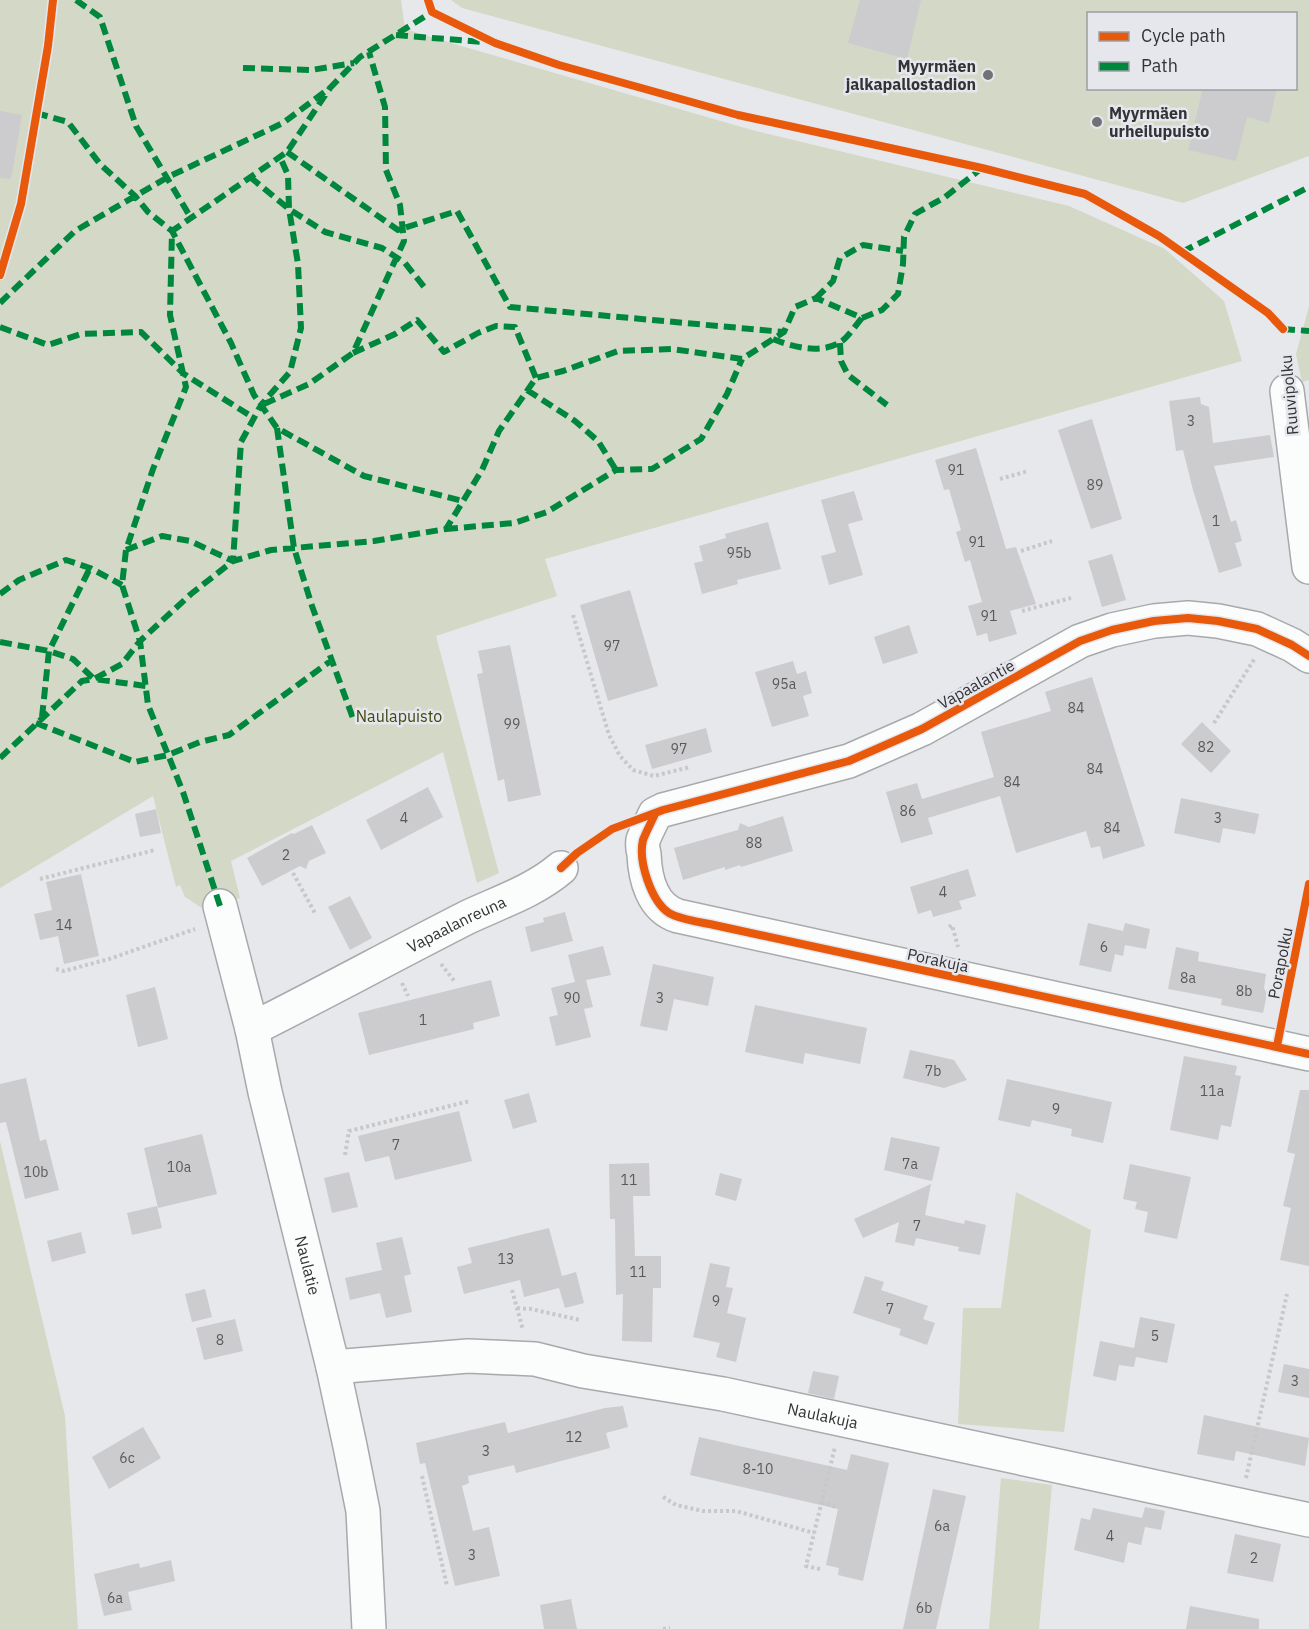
<svg xmlns="http://www.w3.org/2000/svg" width="1309" height="1629" font-family="'IBM Plex Sans',sans-serif">
<rect width="100%" height="100%" fill="#e7e8eb"/>
<path fill="#d4d8c7" fill-rule="evenodd" d="M0,0H401L405,29L451,43L752,130L1069,206L1165,249L1224,301L1242,361L545,559L557,596L436,636L499,873L477,883L443,752L231,861L240,898L205,910L185,897L180,885L176,887L153,796L0,888Z
M451,0H1309V156L1183,203L462,8ZM1088,14H1296V88H1088Z
M1309,306V380L1302,382L1296,354Z
M0,1141L65,1416L78,1629H0Z
M1016,1192L1091,1230L1064,1432L958,1424L963,1308H1001Z
M1001,1478L1052,1485L1039,1629H989Z"/>
<path fill="#cccbcd" d="M860,0H921L907,59L848,43Z
M1203,88H1277L1269,123L1247,117L1236,161L1188,150Z
M0,111L22,115L11,179L0,178Z
M1200,397L1201,404L1209,407L1213,443L1270,435L1274,457L1214,466L1231,522L1236,520L1242,541L1235,543L1242,566L1219,573L1193,490L1183,450L1176,451L1169,401Z
M1092,419L1122,519L1091,529L1058,430Z
M976,448L1006,549L1016,547L1036,604L1010,611L1017,634L989,642L987,633L977,636L968,606L982,602L970,560L965,562L956,532L961,530L949,489L944,490L935,460Z
M854,491L863,520L848,524L863,575L829,585L821,556L836,552L821,500Z
M768,522L781,569L737,580L738,584L702,594L694,563L703,561L699,546L726,538L725,534Z
M1112,554L1126,600L1102,607L1088,561Z
M630,590L658,686L608,701L580,605Z
M909,625L918,653L883,664L874,637Z
M510,645L541,795L508,802L504,779L498,781L477,674L483,673L478,651Z
M793,661L797,674L806,671L812,693L803,696L809,716L772,727L755,672Z
M1092,677L1145,846L1103,859L1100,846L1091,848L1086,831L1016,853L1000,796L928,818L933,834L901,843L886,792L917,783L922,799L994,777L981,732L1051,711L1045,692Z
M1202,722L1231,751L1211,773L1181,744Z
M706,728L712,752L652,769L645,745Z
M428,787L443,817L381,850L366,820Z
M1181,798L1259,814L1255,834L1223,828L1220,843L1174,833Z
M156,809L161,833L140,837L135,814Z
M783,816L793,851L741,867L740,865L725,870V867L683,880L674,848L738,830L740,823L749,827Z
M312,825L326,853L309,861L306,869L300,866L262,886L247,858L292,833L294,834Z
M968,869L976,896L959,901L962,909L933,917L931,910L918,914L910,887Z
M81,874L99,956L64,964L58,936L40,940L34,914L52,910L46,882Z
M350,896L372,938L350,950L328,907Z
M565,912L573,941L531,952L525,927L544,922L543,918Z
M1088,923L1123,931L1125,923L1150,929L1146,949L1125,945L1123,956L1115,954L1111,972L1079,965Z
M603,946L611,975L586,980L593,1007L584,1009L591,1037L556,1046L549,1017L558,1015L551,988L575,982L568,955Z
M1176,947L1199,952L1198,961L1266,974L1264,988L1267,994L1263,1013L1221,1005L1222,999L1168,989Z
M653,964L714,977L708,1006L674,999L667,1031L640,1026Z
M491,980L500,1016L473,1023L474,1029L369,1055L358,1013Z
M155,987L168,1039L138,1047L126,995Z
M755,1005L867,1028L860,1064L805,1053L803,1064L745,1052Z
M910,1050L954,1060L967,1080L944,1088L903,1078Z
M1184,1056L1237,1066L1235,1075L1241,1076L1231,1127L1221,1125L1218,1140L1170,1130Z
M26,1078L40,1141L46,1139L59,1190L25,1199L6,1122L0,1123V1084Z
M1007,1079L1112,1102L1103,1143L1071,1136L1072,1129L1032,1120L1030,1127L998,1120Z
M1300,1090H1309V1266L1280,1260L1291,1208L1283,1206L1295,1154L1287,1152Z
M529,1093L537,1122L513,1129L504,1100Z
M459,1111L472,1161L395,1180L389,1156L365,1162L358,1136Z
M202,1134L217,1194L158,1208L144,1148Z
M891,1137L940,1147L932,1181L884,1170Z
M649,1163L650,1196H633L635,1256H661V1288H653L652,1342L622,1341L623,1294L616,1295L615,1219H610L609,1164Z
M1130,1164L1191,1177L1177,1239L1144,1232L1148,1212L1135,1209L1137,1202L1123,1199Z
M349,1172L358,1207L332,1213L324,1178Z
M720,1173L742,1179L736,1201L715,1195Z
M931,1184L925,1215L964,1224L965,1220L986,1225L980,1255L958,1251L959,1247L916,1238L914,1246L895,1242L899,1222L863,1238L854,1219Z
M157,1206L162,1228L132,1235L127,1213Z
M549,1228L562,1276L576,1272L584,1303L565,1308L559,1288L524,1297L520,1280L464,1294L457,1267L472,1263L468,1248Z
M81,1232L86,1253L52,1262L47,1241Z
M402,1237L411,1274L404,1276L412,1312L386,1318L380,1293L350,1300L345,1278L382,1270L376,1243Z
M710,1263L730,1267L726,1287L733,1288L727,1313L746,1318L736,1362L716,1357L720,1343L693,1337Z
M865,1276L884,1282L881,1290L928,1306L923,1319L935,1323L927,1345L899,1335L901,1329L853,1313Z
M205,1289L212,1317L192,1322L185,1294Z
M1140,1317L1175,1324L1167,1363L1136,1357L1134,1367L1119,1365L1116,1381L1093,1376L1100,1341L1134,1348Z
M235,1319L243,1351L204,1360L196,1328Z
M1284,1364L1309,1369V1398L1278,1392Z
M813,1371L839,1376L834,1399L808,1393Z
M623,1406L628,1427L606,1433L610,1448L516,1473L514,1465L468,1476L469,1483L462,1486L473,1531L489,1527L500,1576L455,1586L425,1463L420,1464L416,1443L505,1422L508,1433L605,1408Z
M1204,1415L1309,1438L1305,1466L1236,1451L1234,1461L1197,1454Z
M143,1427L161,1458L109,1489L92,1457Z
M699,1437L847,1470L851,1454L889,1463L863,1581L838,1575L839,1568L826,1565L838,1509L690,1475Z
M933,1489L966,1496L936,1629H903Z
M1145,1507L1165,1511L1161,1530L1145,1527L1141,1545L1128,1542L1124,1563L1074,1550L1081,1518L1090,1520L1093,1508L1142,1518Z
M1235,1534L1281,1544L1273,1582L1227,1573Z
M171,1560L175,1581L128,1592L132,1610L104,1616L94,1574L139,1563L140,1568Z
M571,1599L577,1629H544L540,1605Z
M1190,1606L1259,1619V1629H1186Z"/>
<g fill="none" stroke-linecap="round" stroke-linejoin="round">
<g stroke="#a8a9ab" stroke-width="36">
<g id="minor">
<path d="M1287,391L1309,567"/>
<path d="M1309,656L1292,645L1257,629L1218,621L1188,618L1154,621L1112,630L1080,641L922,729L849,761L663,810L655,814C651,823 646,832 643,840C642,845 643,850 644,854C645,878 652,908 678,916L1309,1054"/>
<path id="s1" d="M220,906L252,1029L265,1092L333,1367L350,1446L363,1511L369,1629"/>
<path id="s2" d="M252,1029C324,993 395,954 468,917C500,902 534,891 561,868"/>
<path id="s3" d="M333,1367L468,1356L535,1359L583,1371L723,1394L1309,1520"/>
</g>
</g>
<path stroke="#c8c8c9" stroke-width="4" stroke-dasharray="3 3" stroke-linecap="butt" d="M1000,479L1028,471
M1021,551L1052,541
M1022,611L1071,598
M573,615L609,735L620,756L633,770L654,776L690,767
M1214,723L1255,658
M293,873L316,915
M40,879L155,850
M949,927L952,925L958,947
M441,964L455,982
M56,969L64,971L109,959L195,929
M402,983L408,996
M345,1155L349,1131L470,1101
M512,1290L523,1330
M517,1308L531,1309L580,1320
M422,1476L447,1586
M1246,1478L1287,1294
M663,1497L676,1505L703,1511H736L814,1533
M821,1502L836,1507
M820,1569L806,1566L835,1447
M663,1629L670,1628"/>
<use href="#minor" stroke="#fbfcfc" stroke-width="33"/>
<path stroke="#00873e" stroke-width="6" stroke-dasharray="12 6" stroke-linecap="butt" d="M76,0L100,17L136,126L191,218
M396,35L483,42
M243,68L311,70L354,63
M36,113L68,122L100,164L135,196L148,212L172,231L231,343L254,395L277,428L364,476L463,501
M287,152L398,230L457,211L510,307L784,332
M250,177L289,209L325,232L382,248L405,263L425,288
M1182,252L1309,187
M816,298L833,281L840,258L863,245L903,251
M0,303L75,231L168,177L283,123L330,88L360,57L432,12
M0,327L48,345L81,334L141,332L184,374L254,418
M1283,329L1309,331
M773,339C792,347 819,354 839,343C847,339 855,326 862,318
M840,343L841,361L848,375L887,405
M353,353L395,334L417,320L444,352L478,333L496,326L515,327L536,378
M527,390L575,421L598,441L616,470
M264,404L309,384L353,353L404,241L400,205L386,170L385,107L369,52
M277,428L294,548L312,606L354,721
M446,529L514,523L547,512L616,470L652,469L701,439L727,394L742,359
M126,550L162,536L190,541L233,561L241,442L261,405L290,372L301,328L298,264L289,209L288,175L280,157
M0,594L19,580L66,560L90,568L122,585
M0,642L49,651L73,659L94,679L146,686
M42,717L49,651L90,568
M36,723L135,762L168,755L200,742L229,735L332,660
M0,758L82,681L94,679L122,664L140,641L191,594L233,561L271,550L374,541L446,529L482,470L499,431L536,378L563,371L618,351L672,349L742,359L784,332L795,307L816,298L862,318L882,310L898,294L903,264L904,237L915,214L945,197L982,168
M220,906L183,792L148,705L140,641L122,585L126,550L153,469L186,387L170,315L172,231L287,152L330,88"/>
<g stroke="#e5e7ed" stroke-width="11">
<path id="cycleway" d="M428,0L432,12L495,43L559,65L738,115L982,168L1085,194L1159,236L1268,313L1283,329
M0,275L21,204L48,46L53,0
M655,814C651,823 646,832 643,840C638,861 651,901 669,913C681,920 701,922 714,925L1309,1054
M561,868L577,853L612,829L663,810L849,761L922,729L1080,641L1112,630L1154,621L1188,618L1218,621L1257,629L1292,645L1309,656
M1277,1046L1309,884"/>
</g>
<use href="#cycleway" stroke="#e8590c" stroke-width="8"/>
</g>
<g fill="#717275" stroke="#e5e7ed" stroke-width="2">
<circle cx="988" cy="75" r="6"/>
<circle cx="1097" cy="122" r="6"/>
</g>
<g text-anchor="middle" stroke-width="5" stroke-linejoin="round" paint-order="stroke">
<g font-size="14" fill="#58595b">
<text x="1191" y="426">3</text>
<text x="956" y="475">91</text>
<text x="1095" y="490">89</text>
<text x="1216" y="526">1</text>
<text x="977" y="547">91</text>
<text x="739" y="558">95b</text>
<text x="989" y="621">91</text>
<text x="612" y="651">97</text>
<text x="784" y="689">95a</text>
<text x="1076" y="713">84</text>
<text x="512" y="729">99</text>
<text x="1206" y="752">82</text>
<text x="679" y="754">97</text>
<text x="1095" y="774">84</text>
<text x="1012" y="787">84</text>
<text x="908" y="816">86</text>
<text x="404" y="823">4</text>
<text x="1218" y="823">3</text>
<text x="1112" y="833">84</text>
<text x="754" y="848">88</text>
<text x="286" y="860">2</text>
<text x="943" y="897">4</text>
<text x="64" y="930">14</text>
<text x="1104" y="952">6</text>
<text x="1188" y="983">8a</text>
<text x="1244" y="996">8b</text>
<text x="572" y="1003">90</text>
<text x="660" y="1003">3</text>
<text x="423" y="1025">1</text>
<text x="933" y="1076">7b</text>
<text x="1212" y="1096">11a</text>
<text x="1056" y="1114">9</text>
<text x="396" y="1150">7</text>
<text x="910" y="1169">7a</text>
<text x="179" y="1172">10a</text>
<text x="36" y="1177">10b</text>
<text x="629" y="1185">11</text>
<text x="917" y="1231">7</text>
<text x="506" y="1264">13</text>
<text x="638" y="1277">11</text>
<text x="716" y="1306">9</text>
<text x="890" y="1314">7</text>
<text x="1155" y="1341">5</text>
<text x="220" y="1345">8</text>
<text x="1295" y="1386">3</text>
<text x="574" y="1442">12</text>
<text x="486" y="1456">3</text>
<text x="127" y="1463">6c</text>
<text x="758" y="1474">8-10</text>
<text x="942" y="1531">6a</text>
<text x="1110" y="1541">4</text>
<text x="472" y="1560">3</text>
<text x="1254" y="1563">2</text>
<text x="115" y="1603">6a</text>
<text x="924" y="1613">6b</text>
</g>
<g font-size="16" font-weight="bold" fill="#323335" stroke="#e5e7ed" text-anchor="end">
<text x="976" y="72">Myyrmäen<tspan x="976" dy="18">jalkapallostadion</tspan></text>
<text x="1109" y="119" text-anchor="start">Myyrmäen<tspan x="1109" dy="18">urheilupuisto</tspan></text>
</g>
<g font-size="16" fill="#323335" stroke="#e5e7ed">
<text transform="translate(1289 395) rotate(-95)" y="6">Ruuvipolku</text>
<text transform="translate(976 684) rotate(-29)" y="6">Vapaalantie</text>
<text dy="6" stroke="none"><textPath href="#s2" startOffset="230">Vapaalanreuna</textPath></text>
<text transform="translate(938 960) rotate(12)" y="6">Porakuja</text>
<text transform="translate(1280 963) rotate(-79)" y="6">Porapolku</text>
<text dy="6" stroke="none"><textPath href="#s1" startOffset="370">Naulatie</textPath></text>
<text dy="6" stroke="none"><textPath href="#s3" startOffset="496">Naulakuja</textPath></text>
</g>
<g font-size="16" fill="#42480e" stroke="#e5e7ed">
<text x="399" y="722">Naulapuisto</text>
</g>
</g>
<rect x="1087" y="12" width="210" height="78" fill="#e5e7ed" stroke="#9d9fa3" stroke-width="1.5"/>
<rect x="1099" y="32" width="30" height="9" fill="#e8590c" stroke="#9d9fa3" stroke-width="1.5"/>
<text x="1141" y="42" font-size="18" fill="#323335">Cycle path</text>
<rect x="1099" y="62" width="30" height="9" fill="#00873e" stroke="#9d9fa3" stroke-width="1.5"/>
<text x="1141" y="72" font-size="18" fill="#323335">Path</text>
</svg>
